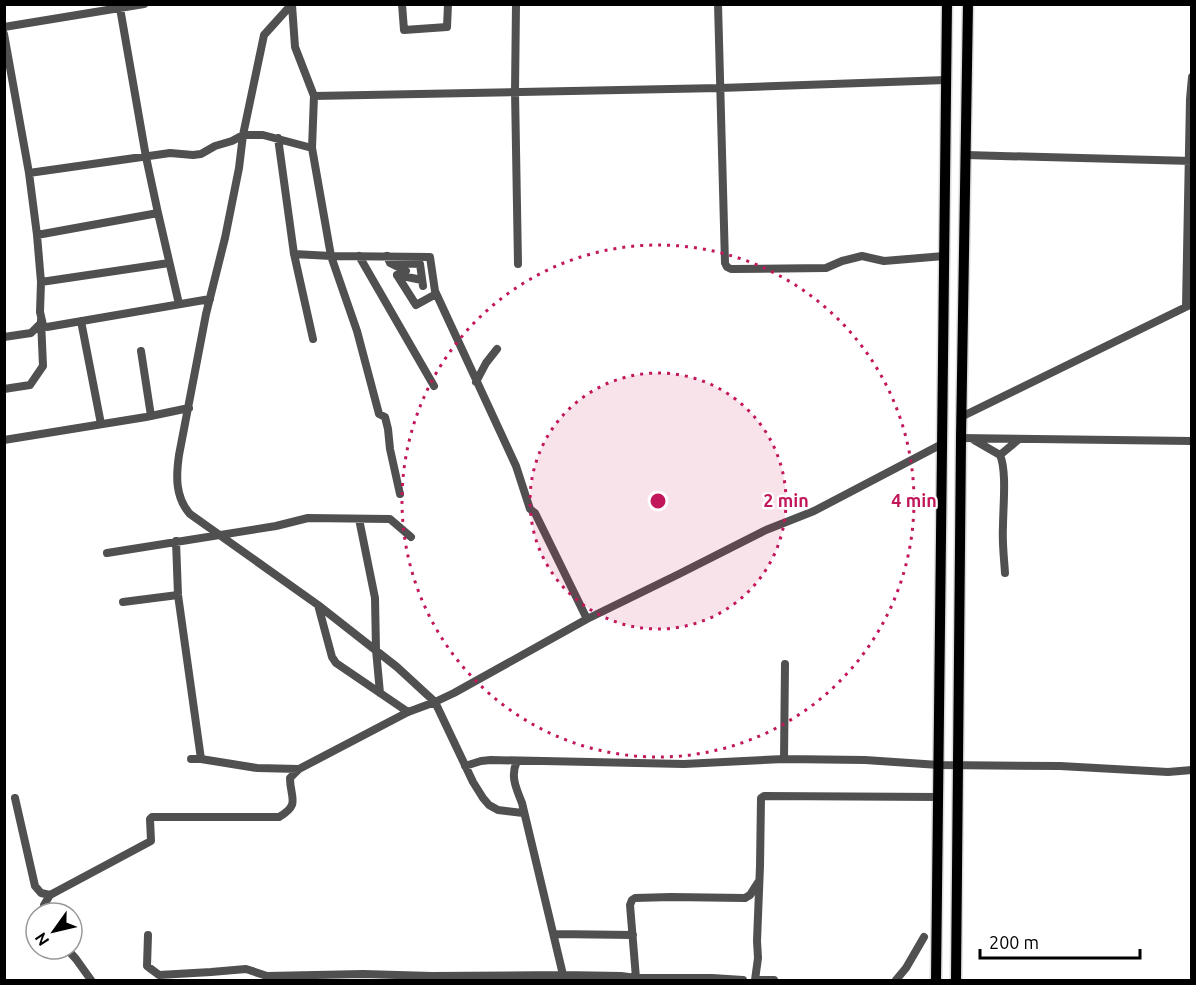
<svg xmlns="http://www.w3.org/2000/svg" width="1196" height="985" font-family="Ubuntu,sans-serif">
<rect width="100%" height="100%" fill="#fff"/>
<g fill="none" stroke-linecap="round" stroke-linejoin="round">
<g stroke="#dbdbdb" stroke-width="13">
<path id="highway" d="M936,980L947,4
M956,980L961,438L968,4"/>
</g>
<path stroke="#505050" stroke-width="8" d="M292,4L264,35L243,135L239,168L225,238L206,314L179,455C176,476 175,497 190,514L318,605L332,657L336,663L408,712
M402,4L404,30L447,27L448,4
M516,4L515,91L518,264
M718,4L725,263L727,267L731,269L826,268L842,261L862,256L884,261L944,256
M292,5L295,47L314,96L312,148L331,256L357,331L379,414L385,417L388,429L390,449L400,494
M4,27L144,4
M4,34L29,173L37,235L41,282L40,312L43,325L47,327L210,299
M314,96L720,88L946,80
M278,138L294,254L313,339
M966,155L1192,161
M29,173L170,153L193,155L201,154L215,146L232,141L243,135H263L312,148
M158,213L179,304
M37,235L158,213L146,157L120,8L118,4
M294,254L331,256L430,257L435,291L516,466L530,509L535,513L587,619
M359,256L434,386
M387,256L390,263L406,271L397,275L416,305L436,294
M394,263L420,264L423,286
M397,275L422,280
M41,282L169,263
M1186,306L1190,99L1192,77
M81,321L101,424
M4,337L31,333L41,323
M141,351L151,416
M476,382L486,363L497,349
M4,389L30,385L43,366L41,320
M961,417L1192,304
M961,438L1192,441
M4,440L146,417L189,408
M974,440L1000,455C1007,471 1003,507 1003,526C1002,542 1004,557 1005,573
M1000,455L1018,440
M359,519L375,598L376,650L380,693
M176,541L178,595L201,759L257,768L299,769
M107,553L276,526L308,518L390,519L411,537
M123,602L178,595
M318,605L397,667L435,702L473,782L483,798L489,805L498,810L523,813
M191,759H201
M784,759L785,664
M517,761C510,776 516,788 522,803L564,979
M465,766L481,761L491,760L684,764L784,759L865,760L939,765L1060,766L1168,772L1192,770
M15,798L35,886L41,893L50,895
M43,913L44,905L50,895L151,841L150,819L152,817H279C301,804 290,798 290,778L299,769L408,712L435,702L454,693L587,619L679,574L766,530L814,511L942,444
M554,934L633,935
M148,935L147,966L159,975L211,972L246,969L267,976L363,974L432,976L563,975L621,976L636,978H712L743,980
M67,949L76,959L91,980
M636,978L630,905L632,900L635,898L671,897L745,898L750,895L759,881
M755,980L758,958L757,941L760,866L761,798L764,796L939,797
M755,980H774
M896,980L906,968L924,937"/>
<use href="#highway" stroke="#000" stroke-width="10"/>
</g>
<circle cx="658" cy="501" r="128" fill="#c2185b" fill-opacity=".12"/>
<g fill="none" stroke="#c2185b" stroke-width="3" stroke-dasharray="3 6">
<circle cx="658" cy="501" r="128"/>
<circle cx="658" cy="501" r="256"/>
</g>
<circle cx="658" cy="501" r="9" fill="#c2185b" stroke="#fff" stroke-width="3"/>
<g font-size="18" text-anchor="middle" font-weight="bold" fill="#c2185b" stroke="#fff" stroke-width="4.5" stroke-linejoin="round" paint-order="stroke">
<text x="786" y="507">2 min</text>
<text x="914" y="507">4 min</text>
</g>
<rect width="1196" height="985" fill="none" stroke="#000000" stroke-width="12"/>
<g transform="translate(54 931) rotate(236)"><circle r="28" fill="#ffffff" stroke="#999999" stroke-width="1.5"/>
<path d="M0-4.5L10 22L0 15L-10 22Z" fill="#000000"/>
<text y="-9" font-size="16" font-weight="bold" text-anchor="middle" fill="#000000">N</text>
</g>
<path d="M980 949v9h160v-9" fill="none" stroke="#000000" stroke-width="3"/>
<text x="989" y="949" font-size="18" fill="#000000" stroke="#ffffff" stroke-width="4.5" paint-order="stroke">200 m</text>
</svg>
